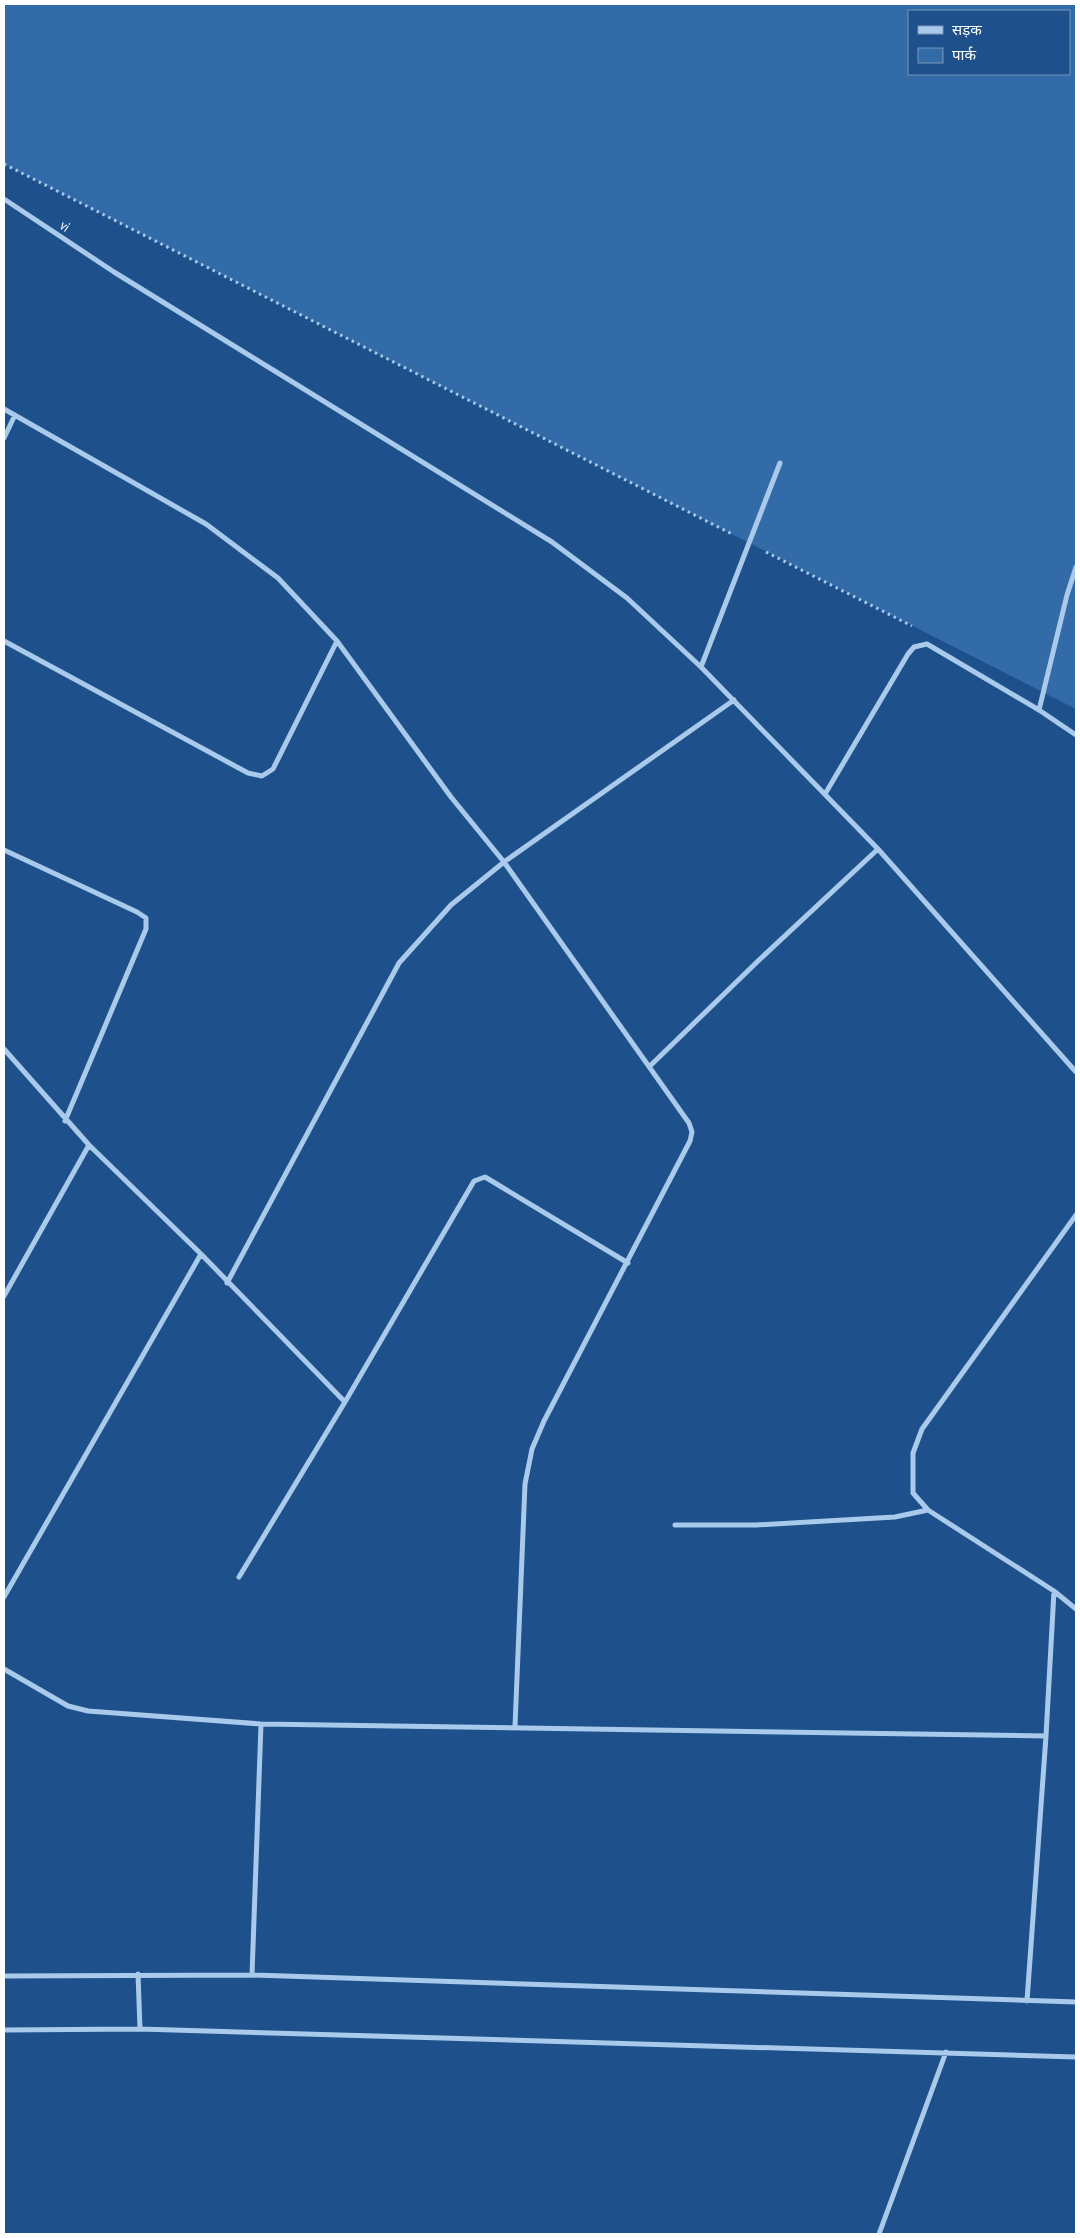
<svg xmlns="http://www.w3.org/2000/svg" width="1080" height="2238" font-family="'PT Sans Narrow','Noto Sans Devanagari',sans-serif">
<rect width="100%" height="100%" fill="#1e518b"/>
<path fill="#326ba8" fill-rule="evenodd" d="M4,4H1076V709L4,164ZM909,11H1069V74H909Z"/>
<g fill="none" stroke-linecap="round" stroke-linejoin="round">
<path stroke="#aacaec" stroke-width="3" stroke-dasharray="2.5 4" stroke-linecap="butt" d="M4,164L732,534
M766,552L912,626"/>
<path stroke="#aacaec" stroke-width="5" d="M4,199L114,272L552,542L627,598L701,667L878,849L1076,1072
M4,409L206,524L278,578L337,641L451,797L504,862L689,1123L692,1132L690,1141L544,1421L532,1449L525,1484L515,1726
M4,438L15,415
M4,641L248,773L262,776L273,769L337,641
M701,667L780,463
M1039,710L1067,595L1076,567
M825,794L908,654L914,647L927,644L1039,710L1076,735
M4,850L137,912L146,918V929L65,1121
M4,1049L89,1145L201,1254L345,1402
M650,1066L758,961L878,849
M227,1283L399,963L451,905L504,862L734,700
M4,1296L89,1145
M675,1525H756L895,1517L928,1510
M239,1577L345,1402L474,1181L485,1177L628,1263
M1054,1591L1076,1609
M4,1597L201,1254
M4,1669L68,1706L88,1711L261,1724L1046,1736L1054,1591L928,1510L913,1493V1453L922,1429L1076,1215
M138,1974L140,2029
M252,1975L261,1724
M4,1976L252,1975L1076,2002
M1027,2001L1046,1736
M4,2030L140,2029L1076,2057
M879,2234L946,2052"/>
</g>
<g text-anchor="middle" stroke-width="4.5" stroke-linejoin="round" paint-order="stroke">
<g font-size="14" fill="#fff" stroke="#1e518b">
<text transform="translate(65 226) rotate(33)" y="5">vi</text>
</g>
</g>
<rect width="1080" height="2238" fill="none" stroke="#ffffff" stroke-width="10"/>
<rect x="908" y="10" width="162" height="65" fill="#1e518b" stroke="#7897b9"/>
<rect x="918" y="26" width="25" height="8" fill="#aacaec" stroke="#7897b9"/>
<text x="952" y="35" font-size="15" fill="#ffffff">सड़क</text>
<rect x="918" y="48" width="25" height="15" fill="#326ba8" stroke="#7897b9"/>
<text x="952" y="60" font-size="15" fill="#ffffff">पार्क</text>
</svg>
